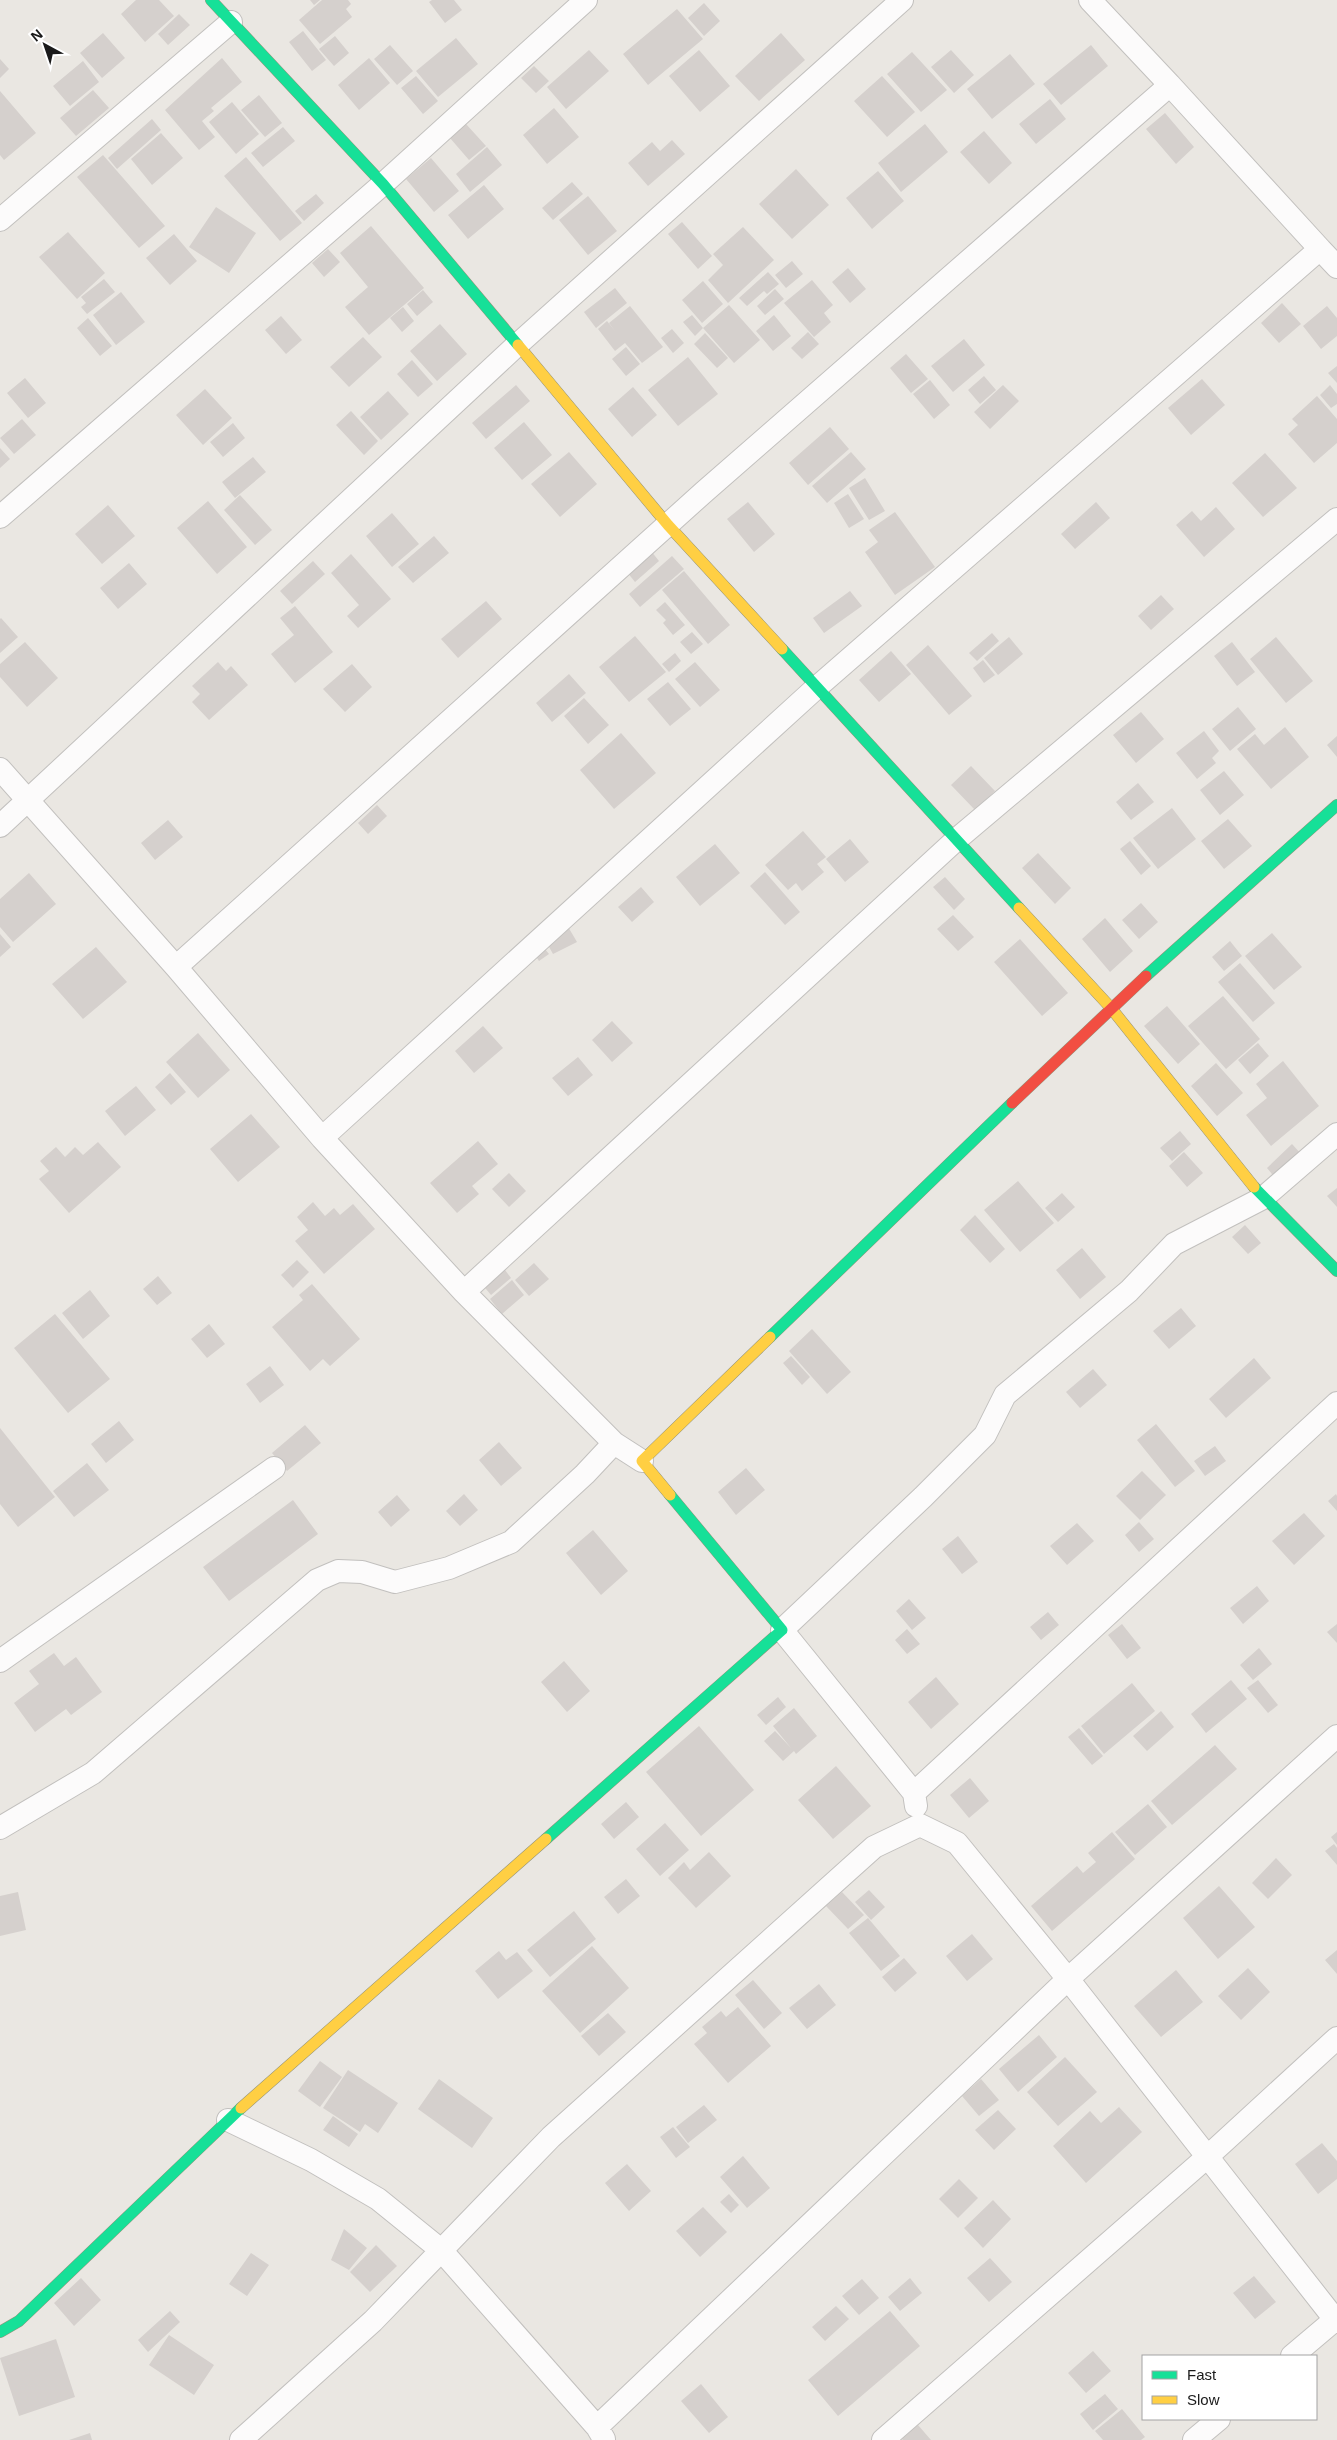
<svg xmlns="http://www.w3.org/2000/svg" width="1337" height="2440" font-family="Helvetica,sans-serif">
<rect width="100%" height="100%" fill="#eae7e2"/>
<path fill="#d5d0cd" d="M136,0H159L174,16L145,42L121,14Z
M310,0H320L314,5Z
M322,0H348L351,4L346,9L352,17L320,44L299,20Z
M432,0H454L462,10L445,23L429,2Z
M704,3L720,21L704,36L688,18Z
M677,9L703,39L648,85L623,54Z
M179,14L190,25L168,45L158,34Z
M303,31L326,60L312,71L289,42Z
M103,33L125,58L102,78L80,53Z
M781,33L805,60L759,101L735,76Z
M335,36L349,53L334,66L319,49Z
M456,38L478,64L438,97L416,71Z
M390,45L413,71L397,85L374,59Z
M1091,45L1108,66L1061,105L1043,84Z
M589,50L609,71L566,109L547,87Z
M699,50L730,86L700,112L669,76Z
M951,50L974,75L954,93L931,67Z
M912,52L947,90L921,112L887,74Z
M1010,54L1035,84L992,119L967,89Z
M222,58L242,82L211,108L214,111L202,121L215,137L199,150L165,110Z
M369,58L390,83L359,110L338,85Z
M0,59L9,69L0,78Z
M83,61L99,82L70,106L53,86Z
M534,66L549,81L536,93L521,78Z
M416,76L438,101L423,114L401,88Z
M882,76L915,112L887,137L854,101Z
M93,90L109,108L76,136L60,118Z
M0,91L36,133L4,160L0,155Z
M259,95L282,123L265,137L241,110Z
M1050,99L1066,119L1036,144L1019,124Z
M232,102L259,134L236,154L209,122Z
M554,108L579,137L547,164L523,135Z
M1165,113L1194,147L1176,164L1146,129Z
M152,119L161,130L117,169L108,158Z
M466,124L486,146L469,160L450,138Z
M925,124L948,152L901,192L878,163Z
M283,127L295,141L263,167L251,153Z
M984,131L1012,163L989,184L960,152Z
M161,133L183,158L152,185L131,159Z
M672,140L685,154L648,186L628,163L652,142L660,151Z
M487,147L502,165L470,192L456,174Z
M103,155L165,226L139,248L77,177Z
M246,157L302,223L280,241L224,176Z
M431,158L459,191L434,212L406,179Z
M796,169L829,205L792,239L759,204Z
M878,171L904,201L872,229L846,198Z
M572,182L583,194L553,220L542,208Z
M484,185L504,209L468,239L448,215Z
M316,194L324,203L304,221L295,211Z
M588,196L617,231L588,255L559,220Z
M216,207L256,233L229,273L189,247Z
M682,222L712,256L698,269L668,234Z
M371,226L424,288L369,335L345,307L368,287L340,253Z
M743,227L774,260L728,303L708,280L723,265L713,254Z
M68,232L105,273L77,299L39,257Z
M174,234L197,261L170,285L146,258Z
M328,249L340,262L324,277L312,263Z
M792,261L803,274L786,288L775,275Z
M848,268L866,289L850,303L832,282Z
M768,272L779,284L767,294L764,291L747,306L739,298Z
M104,279L115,292L87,314L81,307L86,303L81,297Z
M812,280L833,305L824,313L831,322L814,337L784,303Z
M703,281L723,304L702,323L682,300Z
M615,288L627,303L596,328L584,312Z
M775,289L784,299L765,315L757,306Z
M423,290L433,302L417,316L407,304Z
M121,292L145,322L116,345L93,315Z
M1282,303L1301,324L1279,343L1261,323Z
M729,305L760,340L734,363L703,328Z
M630,306L663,347L642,363L625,343L615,351L598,329L607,321L615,331L609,323Z
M1327,306L1337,318V336L1321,349L1303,326Z
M403,307L414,321L402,332L390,318Z
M692,315L703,328L695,336L683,322Z
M774,315L791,336L773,351L756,331Z
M281,316L302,340L286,354L265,330Z
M88,318L112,346L100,356L77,328Z
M440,324L467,354L437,381L410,351Z
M672,329L684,343L673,353L661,338Z
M808,332L819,344L802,359L791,348Z
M705,333L728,358L717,368L694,344Z
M363,337L382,357L349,387L330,367Z
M964,339L985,365L953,392L931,366Z
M626,347L640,364L626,376L612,359Z
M906,354L928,379L911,393L890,368Z
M688,357L718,394L678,426L648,390Z
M412,360L433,384L418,397L397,374Z
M1337,366V383L1328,373Z
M984,376L996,390L980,404L968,390Z
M25,378L46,403L28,418L7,393Z
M1202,379L1225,405L1191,435L1168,408Z
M930,380L950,405L934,419L913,394Z
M516,385L530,401L486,439L472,423Z
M1003,385L1019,401L990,429L974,412Z
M1330,385L1337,394V404L1331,408L1320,395Z
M633,387L657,415L632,437L608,409Z
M205,389L232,418L203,445L176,415Z
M388,391L409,414L381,440L360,417Z
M1317,396L1337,419V443L1314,463L1288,434L1298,425L1292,419Z
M351,411L378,441L364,455L336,425Z
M22,419L36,435L14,454L0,438Z
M524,422L552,455L522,480L494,448Z
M233,423L245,438L223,457L210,442Z
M830,427L849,449L808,485L789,463Z
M0,448L10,459L0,468Z
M569,452L597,484L560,517L531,484Z
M851,452L866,469L827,503L812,486Z
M1265,453L1297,488L1263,517L1232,483Z
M253,457L266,472L235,498L222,482Z
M865,478L885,511L869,520L849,488Z
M848,494L864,519L849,528L834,503Z
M240,495L272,530L255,545L224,510Z
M208,501L247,547L217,574L177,528Z
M748,502L775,534L754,552L727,519Z
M1096,502L1110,518L1075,549L1061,534Z
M108,505L135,536L102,564L75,534Z
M1216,507L1235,529L1204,557L1176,525L1192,511L1201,521Z
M895,512L935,567L895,595L865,552L878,542L869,530Z
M392,513L419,544L392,567L366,536Z
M434,536L449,553L413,583L398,567Z
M651,551L659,561L635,582L627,572Z
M351,554L391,599L358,628L347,616L359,605L331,573Z
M672,556L684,569L640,607L629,594Z
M313,561L325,574L292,604L280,591Z
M129,563L147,584L118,609L100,588Z
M684,571L730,625L708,644L662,590Z
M850,591L862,606L824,633L813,618Z
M1161,595L1174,609L1151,630L1138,616Z
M486,601L502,619L458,658L441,639Z
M665,602L685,625L673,635L663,623L666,620L656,610Z
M295,606L333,652L295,683L271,654L294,635L280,618Z
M1,618L18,637L0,653V619Z
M692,632L703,644L691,654L680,642Z
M992,633L999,641L977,661L969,653Z
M635,636L666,672L629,702L599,667Z
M1009,637L1023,654L998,675L984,658Z
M1276,637L1313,681L1286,703L1250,659Z
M25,642L58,678L27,707L0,677V664Z
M1232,642L1255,672L1237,686L1214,656Z
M928,645L972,696L949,715L906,665Z
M891,651L911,674L879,702L859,680Z
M675,653L681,661L669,672L662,664Z
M983,660L995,675L984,683L973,668Z
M218,662L226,671L231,666L248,685L209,720L192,702L200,694L192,686Z
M695,662L720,690L700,707L675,679Z
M352,664L372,687L345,712L323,689Z
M569,674L586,693L552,722L536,703Z
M668,682L691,709L670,726L647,699Z
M584,698L609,725L588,744L564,716Z
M1238,707L1256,729L1230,751L1212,729Z
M1141,712L1164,739L1136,763L1113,735Z
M1285,727L1309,757L1271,789L1237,749L1255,734L1264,745Z
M1204,731L1219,751L1212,758L1216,763L1197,779L1176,753Z
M621,733L656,773L614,809L580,770Z
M1337,736V757L1327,745Z
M971,766L995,791L975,810L951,785Z
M1224,771L1244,795L1220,815L1200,790Z
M1138,783L1154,802L1131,820L1116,802Z
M377,805L387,816L368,834L358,823Z
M1172,808L1196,839L1158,869L1133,838Z
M1228,819L1252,846L1224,869L1201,841Z
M168,820L183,837L155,860L141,843Z
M803,831L826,857L817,864L824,872L802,891L796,883L788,890L765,865Z
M850,839L869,862L845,882L826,859Z
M1130,841L1151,866L1141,875L1120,849Z
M715,844L740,873L700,906L676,877Z
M1038,853L1071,888L1055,904L1022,868Z
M765,872L800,912L785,925L750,886Z
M29,873L56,904L13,942L0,927V899Z
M945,877L965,899L954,910L933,887Z
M641,887L654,902L632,922L618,907Z
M1141,903L1158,922L1139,939L1122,920Z
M953,915L974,937L958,951L937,929Z
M1105,918L1133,951L1110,972L1082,939Z
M567,925L577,942L553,954L544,938Z
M1272,933L1302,967L1274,990L1245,956Z
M0,934L11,947L0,957Z
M1020,939L1068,993L1042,1016L994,962Z
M1230,941L1242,956L1224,971L1212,957Z
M540,943L549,954L539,961L531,949Z
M96,947L127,982L83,1019L52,984Z
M1240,963L1275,1003L1253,1022L1218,982Z
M1223,996L1260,1039L1226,1069L1188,1026Z
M1167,1006L1200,1044L1178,1064L1144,1026Z
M612,1021L633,1043L612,1062L592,1040Z
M483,1026L503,1048L474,1073L455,1051Z
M198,1033L230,1070L198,1098L166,1062Z
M1258,1043L1269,1056L1250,1074L1238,1060Z
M578,1057L593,1075L568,1096L552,1078Z
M1283,1061L1319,1106L1271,1146L1246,1115L1267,1098L1256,1084Z
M1216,1063L1243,1093L1217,1116L1191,1086Z
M170,1073L186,1092L171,1105L155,1087Z
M136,1086L156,1110L125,1136L105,1111Z
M251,1114L280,1147L238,1182L210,1149Z
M1180,1131L1191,1144L1172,1161L1160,1148Z
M478,1141L498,1164L472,1186L479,1194L457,1213L430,1183Z
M98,1142L121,1167L69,1213L39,1179L49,1171L40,1161L56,1147L65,1157L75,1147L83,1155Z
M1292,1144L1302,1155L1276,1179L1267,1168Z
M1184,1152L1203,1173L1187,1187L1169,1166Z
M509,1173L526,1191L509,1207L492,1189Z
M1018,1181L1054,1223L1020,1252L984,1210Z
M1337,1188V1207L1327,1196Z
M1062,1193L1075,1207L1058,1222L1045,1208Z
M313,1202L325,1216L334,1208L340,1215L353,1204L375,1229L324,1274L295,1241L308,1230L297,1217Z
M975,1215L1005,1249L990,1263L960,1230Z
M1245,1225L1261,1243L1248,1254L1232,1237Z
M1082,1248L1106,1277L1080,1299L1056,1270Z
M297,1260L309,1272L293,1288L281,1275Z
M534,1263L549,1279L529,1296L515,1280Z
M502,1266L511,1278L491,1295L481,1283Z
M158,1276L172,1293L157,1305L143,1289Z
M512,1280L524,1295L502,1314L490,1299Z
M312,1284L360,1339L330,1366L323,1359L310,1371L272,1327L303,1300L299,1295Z
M90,1290L110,1316L83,1339L62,1313Z
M1181,1308L1196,1326L1169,1349L1153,1331Z
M55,1314L110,1379L68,1413L14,1348Z
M209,1324L225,1344L207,1358L191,1339Z
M812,1329L851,1372L827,1394L789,1351Z
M791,1356L810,1377L802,1385L783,1363Z
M1254,1358L1271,1378L1226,1418L1209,1399Z
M270,1366L284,1385L260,1403L246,1384Z
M1093,1369L1107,1385L1080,1408L1066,1392Z
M119,1421L134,1440L106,1463L91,1444Z
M1156,1424L1195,1471L1175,1487L1137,1440Z
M305,1425L321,1443L287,1471L272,1453Z
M0,1428L55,1497L18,1527L0,1504Z
M499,1442L522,1468L501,1486L479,1460Z
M1215,1446L1226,1461L1205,1476L1194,1461Z
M87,1463L109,1490L74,1517L53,1491Z
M746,1468L765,1490L736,1515L718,1492Z
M1142,1471L1166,1495L1140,1520L1116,1496Z
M464,1494L478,1510L460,1526L446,1511Z
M1336,1494L1337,1496V1511L1328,1501Z
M397,1495L410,1510L391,1527L378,1512Z
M293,1500L318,1534L229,1601L203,1567Z
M1304,1513L1325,1536L1294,1565L1272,1541Z
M1139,1522L1154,1539L1139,1552L1125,1535Z
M1077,1523L1094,1541L1067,1565L1050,1546Z
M593,1530L628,1571L601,1595L566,1553Z
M958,1536L978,1562L962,1574L942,1549Z
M1257,1586L1269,1601L1243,1624L1230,1608Z
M909,1599L926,1618L912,1630L896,1611Z
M1048,1612L1059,1625L1041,1640L1030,1627Z
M1122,1624L1141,1648L1127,1659L1108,1635Z
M1337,1624V1643L1327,1632Z
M907,1629L920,1644L907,1654L895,1640Z
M1259,1648L1272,1664L1253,1680L1240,1665Z
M54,1653L64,1666L76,1657L102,1692L71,1715L66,1709L35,1732L14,1703L39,1684L29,1671Z
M564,1661L590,1691L567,1712L541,1682Z
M936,1677L959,1704L931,1729L908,1702Z
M1231,1680L1247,1699L1206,1733L1191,1714Z
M1258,1680L1278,1705L1268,1713L1247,1688Z
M1132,1683L1155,1711L1104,1754L1081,1726Z
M778,1697L786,1707L766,1725L757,1715Z
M794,1708L817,1736L796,1754L794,1751L783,1761L764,1741L775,1731L791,1748L773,1726Z
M1161,1711L1174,1727L1147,1751L1133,1736Z
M699,1726L754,1790L701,1836L646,1772Z
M1079,1728L1103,1756L1092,1765L1068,1737Z
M1215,1745L1237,1769L1172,1825L1151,1801Z
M836,1766L871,1806L833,1839L798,1800Z
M970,1778L989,1801L969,1818L950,1795Z
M626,1802L639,1817L614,1839L601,1824Z
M1148,1804L1167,1827L1135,1855L1115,1832Z
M665,1823L689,1850L660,1876L636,1849Z
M1112,1832L1135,1859L1052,1931L1031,1906L1077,1866L1083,1873L1096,1862L1088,1853Z
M1337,1832V1845L1331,1837Z
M1334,1844L1337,1848V1865L1325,1851Z
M709,1852L731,1876L696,1908L668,1878L684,1862L690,1870Z
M1276,1858L1292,1875L1268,1899L1252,1883Z
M626,1879L640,1896L618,1914L604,1897Z
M1219,1886L1255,1927L1218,1959L1183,1918Z
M869,1890L885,1907L871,1920L855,1902Z
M18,1892L26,1930L0,1936V1896Z
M842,1892L864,1915L848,1929L826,1906Z
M574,1911L596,1939L550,1977L527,1950Z
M868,1918L900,1956L881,1971L849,1933Z
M972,1934L993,1959L967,1981L946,1956Z
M592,1946L629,1988L580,2033L542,1991Z
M1337,1950V1974L1325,1960Z
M499,1951L506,1960L517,1952L533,1971L498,1999L475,1971Z
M904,1958L917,1973L895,1992L882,1977Z
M1248,1968L1270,1992L1241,2020L1218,1996Z
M1176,1970L1203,2002L1161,2037L1134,2006Z
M753,1980L782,2013L764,2029L735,1995Z
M819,1984L836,2005L807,2029L789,2008Z
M738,2007L771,2046L728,2083L694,2044L707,2033L702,2027L721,2011L726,2017Z
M608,2013L626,2032L599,2056L581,2036Z
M1039,2035L1057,2057L1018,2092L999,2069Z
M1065,2057L1097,2092L1058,2126L1027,2092Z
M320,2061L342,2077L320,2107L298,2091Z
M348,2070L398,2103L378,2133L365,2124L360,2132L323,2108Z
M439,2079L493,2118L472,2148L418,2109Z
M981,2079L999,2100L979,2116L962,2096Z
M704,2105L717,2120L688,2143L676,2127Z
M1119,2107L1142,2132L1086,2183L1053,2146L1090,2111L1101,2123Z
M998,2110L1016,2129L994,2150L975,2130Z
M333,2116L358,2134L349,2147L323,2130Z
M673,2127L690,2147L676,2158L660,2137Z
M1322,2143L1337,2161V2179L1318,2194L1295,2164Z
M743,2156L770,2188L747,2208L720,2177Z
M627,2164L651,2191L629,2211L605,2183Z
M959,2179L978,2198L958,2218L939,2199Z
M729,2194L739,2205L731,2213L720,2202Z
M993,2200L1011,2219L983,2248L964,2228Z
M703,2207L727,2232L700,2257L676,2231Z
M344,2229L367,2248L349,2270L331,2260Z
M376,2245L397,2266L370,2292L350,2272Z
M251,2253L269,2265L247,2296L229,2284Z
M990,2258L1012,2282L989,2302L967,2278Z
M1254,2276L1276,2302L1255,2319L1233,2293Z
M81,2278L101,2300L74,2326L54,2303Z
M910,2278L922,2293L900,2311L888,2297Z
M862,2279L879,2298L859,2315L842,2296Z
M836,2306L849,2319L825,2341L812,2327Z
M170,2311L180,2322L148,2352L138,2340Z
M890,2311L920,2346L838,2416L808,2380Z
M169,2335L214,2365L194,2395L149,2365Z
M56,2339L75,2397L19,2416L0,2358Z
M1093,2351L1111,2371L1086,2393L1068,2373Z
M701,2384L728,2417L709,2433L681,2401Z
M1105,2394L1118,2409L1093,2430L1080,2414Z
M1122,2409L1145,2437L1141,2440H1103L1095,2431Z
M918,2425L931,2440H903L902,2439Z
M90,2433L92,2440H69Z"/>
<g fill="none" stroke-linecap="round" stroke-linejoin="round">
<g stroke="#c2c0be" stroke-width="24">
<path id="street" d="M0,220L231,22
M1320,249L1337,267
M0,517L383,184L586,0
M0,769L176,967L322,1138L464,1292L614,1443L642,1461
M0,826L517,345L902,0
M176,967L704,492L1170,85L1090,0
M322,1138L816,688L1320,249L1170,85
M464,1292L957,839L1337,519
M0,1661L274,1468
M914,1793L782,1630L923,1497L985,1435L1005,1395L1129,1291L1174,1244L1263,1198L1337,1134
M916,1806L914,1793L1337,1403
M0,1828L93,1773L317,1580L338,1571L362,1572L395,1582L449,1568L511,1542L585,1474L614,1443
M228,2120L311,2160L378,2199L441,2250L597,2427L604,2439
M1292,2356L1337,2318
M597,2427L1068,1979L1337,1736
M241,2440L373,2321L551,2137L874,1847L920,1825L957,1843L1068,1979L1337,2322
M883,2440L1206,2158L1337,2038
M1194,2440L1219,2419"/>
</g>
<g stroke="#93937a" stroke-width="12">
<path id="fast" d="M211,0L383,184L518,345
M782,649L1019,908
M1146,976L1337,805
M1254,1187L1337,1271
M770,1337L1012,1103
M546,1839L782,1630L670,1495
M0,2332L19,2321L241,2108"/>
</g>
<g stroke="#93937a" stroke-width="12">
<path id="slow" d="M518,345L668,525L782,649
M1019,908L1111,1008L1254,1187
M670,1495L642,1461L770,1337
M241,2108L546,1839"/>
</g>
<g stroke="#93937a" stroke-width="12">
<path id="jam" d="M1012,1103L1146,976"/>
</g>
<use href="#street" stroke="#fcfbfb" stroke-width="22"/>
<use href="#fast" stroke="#16e098" stroke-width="11"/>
<use href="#slow" stroke="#ffcf43" stroke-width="11"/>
<use href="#jam" stroke="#f24e42" stroke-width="11"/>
</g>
<rect x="1142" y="2355" width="175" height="65" fill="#ffffff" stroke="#a3a3a3"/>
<rect x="1152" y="2371" width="25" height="8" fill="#16e098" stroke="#a3a3a3"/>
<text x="1187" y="2380" font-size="15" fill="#1a1a1a">Fast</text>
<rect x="1152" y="2396" width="25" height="8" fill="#ffcf43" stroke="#a3a3a3"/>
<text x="1187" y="2405" font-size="15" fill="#1a1a1a">Slow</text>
<g transform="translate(45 45) rotate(320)" stroke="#ffffff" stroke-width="4" paint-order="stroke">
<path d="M0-4L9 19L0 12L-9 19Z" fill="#1a1a1a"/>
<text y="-8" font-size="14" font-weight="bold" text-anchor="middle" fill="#1a1a1a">N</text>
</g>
</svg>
